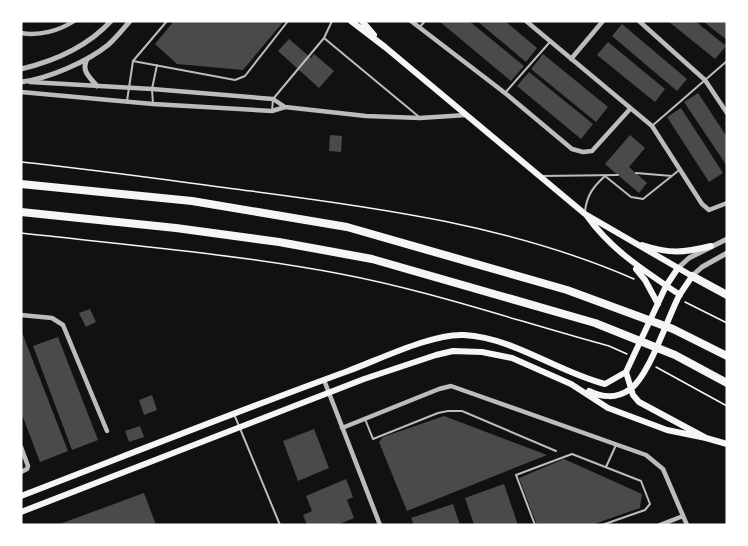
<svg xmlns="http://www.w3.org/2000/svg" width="748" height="546" font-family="'Space Grotesk',sans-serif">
<rect width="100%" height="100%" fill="#111"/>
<path fill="#4a4a4a" d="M174,21H284L243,70L177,64L155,44Z
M439,21H469L524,66L511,81Z
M477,21H505L537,48L526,62Z
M668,21H695L726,46L715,59Z
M703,21H727V40L709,26Z
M622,24L687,79L677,91L612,36Z
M289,39L311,58L314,54L334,71L319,88L278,51Z
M608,42L665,89L655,102L597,55Z
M543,54L608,107L596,122L531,69Z
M529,72L593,124L581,139L517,86Z
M698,93L727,137V166L684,102Z
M681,108L723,173L709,182L667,117Z
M330,135L342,136L341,152L329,151Z
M630,135L645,148L629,167L647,183L639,193L605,164Z
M90,309L96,322L86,327L79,313Z
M21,330L68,451L40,462L21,412Z
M58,337L98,440L72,450L33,346Z
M152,395L157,410L144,415L139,400Z
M444,416L547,455L407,511L379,442L383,437Z
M140,426L144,437L129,442L125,431Z
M314,429L329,468L298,481L283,441Z
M564,459L642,494L640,508L591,525H537L519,478Z
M346,479L353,497L347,500L354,518L337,525H307L303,515L312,511L306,496Z
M504,484L518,525H474L465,498Z
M144,493L156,525H57Z
M453,504L460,525H414L411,518Z"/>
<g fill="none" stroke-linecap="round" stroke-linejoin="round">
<path stroke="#f5f5f5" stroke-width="1.5" d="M21,162C98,170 174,181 251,191C381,208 513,226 634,279
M21,233C128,245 235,254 341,274C431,291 520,322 609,346L627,354
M685,302L727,323
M656,367L727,406"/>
<path stroke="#bcbcbc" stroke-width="2" d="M332,21L324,38L418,116
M419,28L425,21
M133,61L235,80L245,76L288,21
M505,93L549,43
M127,101L133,61L167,21
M153,104L152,89L157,65
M272,111L273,99L324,38
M652,126L727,61
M636,173L672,176
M542,176L618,175
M605,176L631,197L643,199L678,171
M585,211C587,195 593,187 605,176
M234,414L280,525
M365,419L373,439L438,413L448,411H462L556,451
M606,467L616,445
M535,525L516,475L572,454L641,481L650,504L645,510L602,525"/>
<path stroke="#bcbcbc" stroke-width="4.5" d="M411,21L505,93L572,149L583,152L592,151L630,109
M526,21L652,126L702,204L709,210L727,203
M639,21L705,80L727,113
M21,33C39,36 59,31 74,21
M571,59L603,21
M30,82L152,89L273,99L285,107
M21,92L153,104L272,111L285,107L366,116L420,118L466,115
M21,315L52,318L63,325L107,431
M324,380L380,525
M342,428L439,389L451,386L646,455L663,469L687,525
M21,447L28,466L27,469L21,472
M660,525L683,516"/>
<path stroke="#bcbcbc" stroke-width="5" d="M87,59C81,70 89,77 97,86
M21,69C55,61 87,47 111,21
M21,82C47,79 87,62 108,45C116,38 123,29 130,21
M678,268L689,258L727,239
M692,276L702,267L727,253"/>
<path stroke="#f5f5f5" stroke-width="6" d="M351,21L385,47L585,214L692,276C688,283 683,289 679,296C667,319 649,377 629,390C616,399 601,397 589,391
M362,21L374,35
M587,216C612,251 645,271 680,295
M642,245C670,254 683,253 711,246
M678,268L666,286L626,372L633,395L639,402L706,438L727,444
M636,269L645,280L658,304
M21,496C130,454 238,411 348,371C378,360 433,333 464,335C515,338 557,372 605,384L626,372
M21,512L364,379L436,355L453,351L482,352L512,358L571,384L608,408L667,430L706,438"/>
<path stroke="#f5f5f5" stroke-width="8" d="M21,184L192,201L347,227L567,290L673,329L727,356
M21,212L176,228L279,242L372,259L595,323L675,355L727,383
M692,276L727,295"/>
</g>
<rect width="748" height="546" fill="none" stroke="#ffffff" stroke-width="45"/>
</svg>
